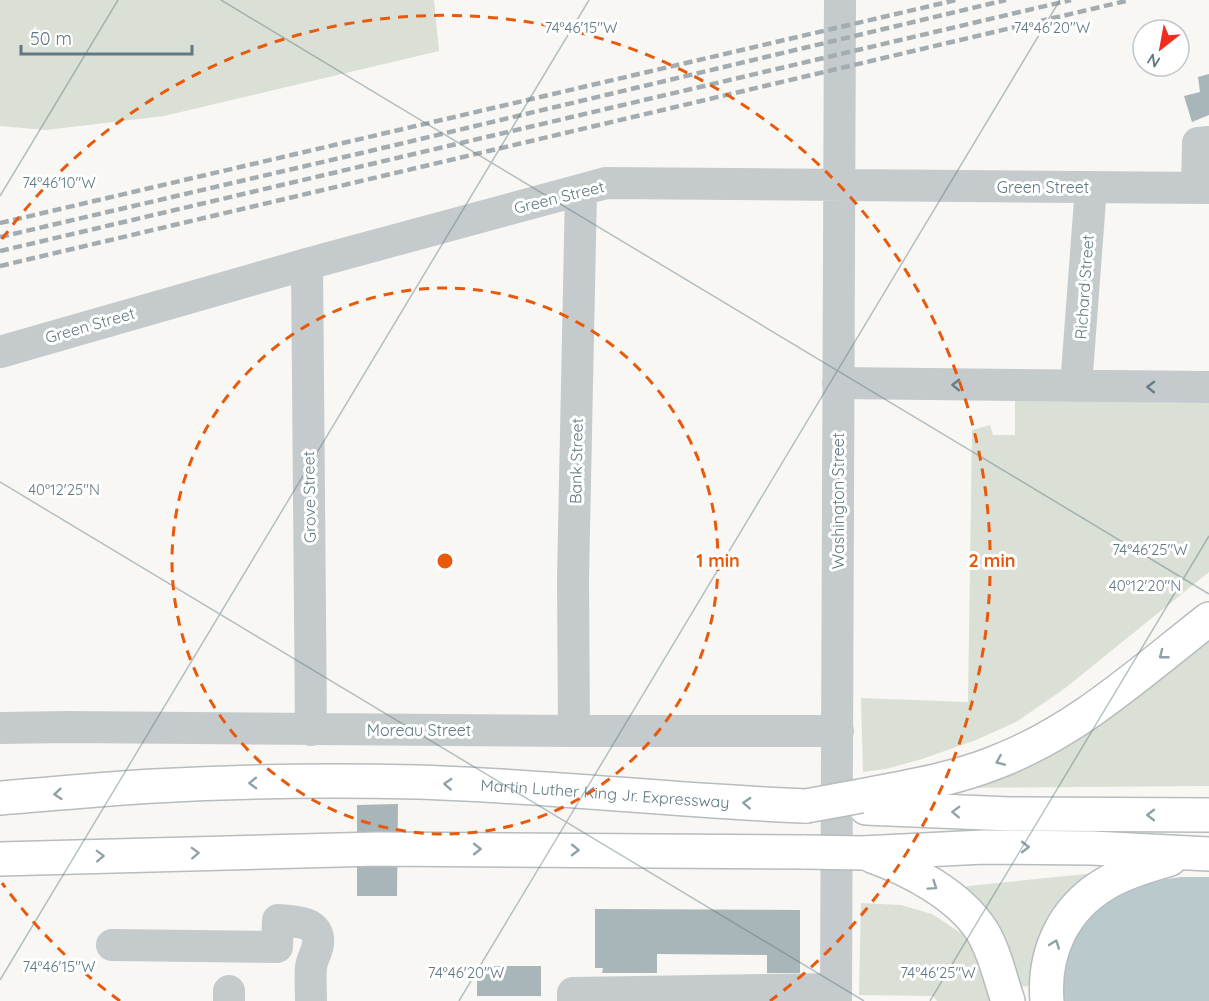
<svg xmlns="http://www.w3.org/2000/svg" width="1209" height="1001" font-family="Quicksand,sans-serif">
<rect width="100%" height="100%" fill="#f8f7f4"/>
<path fill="#dae0d5" d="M0,0H434L439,51L164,116L46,130L0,126Z
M1015,400L1209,403V572L1064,689L1016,722L976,740L922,759L886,769L863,772L861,698L968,702L972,430L990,425L993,435H1015Z
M1209,630V786L940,788Z
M1086,874L1088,877L1032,986L1018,987L965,890V887L968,886Z
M861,903L901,905L932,914L964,935L983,966L994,1001H937L933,996L859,995Z"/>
<path fill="#bacacc" d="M1181,877H1209V1001H1061V968L1070,941L1087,917L1105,899L1146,882Z"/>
<path fill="#a8b5b9" d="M1209,74V115L1192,122L1184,96L1200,92L1198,77Z
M398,804L397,896H357V805Z
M595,909L800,910V973H767V955L657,954V973H602L603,968H595Z
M477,966H541V996H477Z"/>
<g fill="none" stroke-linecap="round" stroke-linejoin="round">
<g stroke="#b7bcbe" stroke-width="36">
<g id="highway">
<path d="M861,796C906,787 951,780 994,763C1076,732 1141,672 1209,619"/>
<path id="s1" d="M0,798C51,794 102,789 154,786C241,781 329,780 417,782C547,786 676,801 806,806"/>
<path d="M866,808L1010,814L1209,815"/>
<path d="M862,853L984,847L1092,848L1209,854"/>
<path d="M872,856C911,870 959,895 982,931C995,952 1000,978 1008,1001"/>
<path d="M0,859L377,849L805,852"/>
<path d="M1047,1001C1043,953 1063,909 1105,884C1125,872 1148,866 1170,859"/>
</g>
</g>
<path stroke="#c5cacd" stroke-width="32" d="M1197,188L1198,143L1209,142
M307,264L311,730
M0,352L307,264L606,183L1209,188
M838,383L1209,387
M1076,386L1091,187
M0,728L67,727L574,731H838
M574,731L573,579L581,190
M112,945L277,947L278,920C294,921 321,921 318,944C317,952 312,959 311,967C310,978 311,990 311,1001
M229,991V1001
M573,1001V993L836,989
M836,1001L840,0"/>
<use href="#highway" stroke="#fff" stroke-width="33"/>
<path stroke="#a3acb0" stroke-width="4.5" stroke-dasharray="9 4.5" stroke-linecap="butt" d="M0,223L956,0
M0,237L370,151L1006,0
M0,251L1071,0
M0,266L1130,0"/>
<g stroke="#b7bcbe" stroke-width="36" stroke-linecap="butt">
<path id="highway-bridge" d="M806,806L861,796
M805,852L862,853"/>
</g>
<use href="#highway-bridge" stroke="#fff" stroke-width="33"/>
</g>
<defs><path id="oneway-chevron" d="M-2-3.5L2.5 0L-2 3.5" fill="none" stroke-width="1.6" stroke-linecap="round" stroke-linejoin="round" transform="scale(1.5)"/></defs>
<g stroke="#657d86">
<use href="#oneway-chevron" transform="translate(956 385) rotate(-179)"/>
<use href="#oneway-chevron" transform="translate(1151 387) rotate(-179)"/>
</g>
<g stroke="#90a1a8">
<use href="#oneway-chevron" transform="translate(1163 655) rotate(142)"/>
<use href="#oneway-chevron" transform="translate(1000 761) rotate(157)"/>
<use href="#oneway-chevron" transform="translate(253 783) rotate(179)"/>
<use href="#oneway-chevron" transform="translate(448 784) rotate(-177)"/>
<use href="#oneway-chevron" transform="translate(58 794) rotate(175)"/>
<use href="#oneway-chevron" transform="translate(747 803) rotate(-177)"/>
<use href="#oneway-chevron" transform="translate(956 812) rotate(-178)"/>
<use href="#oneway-chevron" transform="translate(1151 815) rotate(-180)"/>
<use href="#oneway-chevron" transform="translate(1025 847)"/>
<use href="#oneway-chevron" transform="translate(477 849)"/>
<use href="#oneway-chevron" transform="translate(575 850) rotate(1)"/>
<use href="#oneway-chevron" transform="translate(195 853) rotate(-2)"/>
<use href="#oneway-chevron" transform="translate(100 856) rotate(-2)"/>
<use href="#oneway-chevron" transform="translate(933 886) rotate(34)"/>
<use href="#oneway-chevron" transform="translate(1055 944) rotate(-69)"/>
</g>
<path fill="none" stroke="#607982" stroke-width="1.5" stroke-opacity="0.45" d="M221,0L1209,594M0,196L118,0M0,482L864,1001M0,980L589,0M459,1001L1060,0M930,1001L1209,536"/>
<g fill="none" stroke="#e8590c" stroke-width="3" stroke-dasharray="10 8">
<circle cx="445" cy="561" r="273"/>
<path d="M120 1001A547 547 0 0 1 2 883M2 239A547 547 0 1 1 770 1001"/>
</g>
<g text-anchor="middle" stroke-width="6" stroke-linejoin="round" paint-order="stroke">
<g font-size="16" fill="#607982" stroke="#fff">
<text x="1043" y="193">Green Street</text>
<text transform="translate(559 197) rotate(-14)" y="6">Green Street</text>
<text transform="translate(1084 287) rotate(-86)" y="6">Richard Street</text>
<text transform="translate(90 325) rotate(-16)" y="6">Green Street</text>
<text transform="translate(576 461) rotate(-89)" y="6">Bank Street</text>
<text transform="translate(309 497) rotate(-91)" y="6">Grove Street</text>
<text transform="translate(838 501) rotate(-90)" y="6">Washington Street</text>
<text x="419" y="736">Moreau Street</text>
<text dy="6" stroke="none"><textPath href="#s1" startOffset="606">Martin Luther King Jr. Expressway</textPath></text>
</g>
</g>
<g font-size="15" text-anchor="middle" fill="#607982" stroke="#fff" stroke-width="6" stroke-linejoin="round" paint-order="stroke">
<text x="581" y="33">74°46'15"W</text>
<text x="1052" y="33">74°46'20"W</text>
<text x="59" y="188">74°46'10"W</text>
<text x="64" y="495">40°12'25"N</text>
<text x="1150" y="555">74°46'25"W</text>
<text x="1145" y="591">40°12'20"N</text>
<text x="59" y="972">74°46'15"W</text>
<text x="466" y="978">74°46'20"W</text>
<text x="938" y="978">74°46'25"W</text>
</g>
<circle cx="445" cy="561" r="9" fill="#e8590c" stroke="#fff" stroke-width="3"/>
<g font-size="18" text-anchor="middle" font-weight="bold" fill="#e8590c" stroke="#fff" stroke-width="6" stroke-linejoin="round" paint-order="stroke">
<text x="718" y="567">1 min</text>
<text x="992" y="567">2 min</text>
</g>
<g transform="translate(1161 48) rotate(211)"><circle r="28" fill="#ffffff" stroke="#bfc9cd" stroke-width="1.5"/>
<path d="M0-4.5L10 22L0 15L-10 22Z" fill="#ef2c1d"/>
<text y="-9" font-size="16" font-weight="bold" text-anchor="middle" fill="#607982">N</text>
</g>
<path d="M21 45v9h171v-9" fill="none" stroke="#607982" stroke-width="3"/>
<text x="30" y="45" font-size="18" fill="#607982" stroke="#ffffff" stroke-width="4.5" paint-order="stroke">50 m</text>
</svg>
